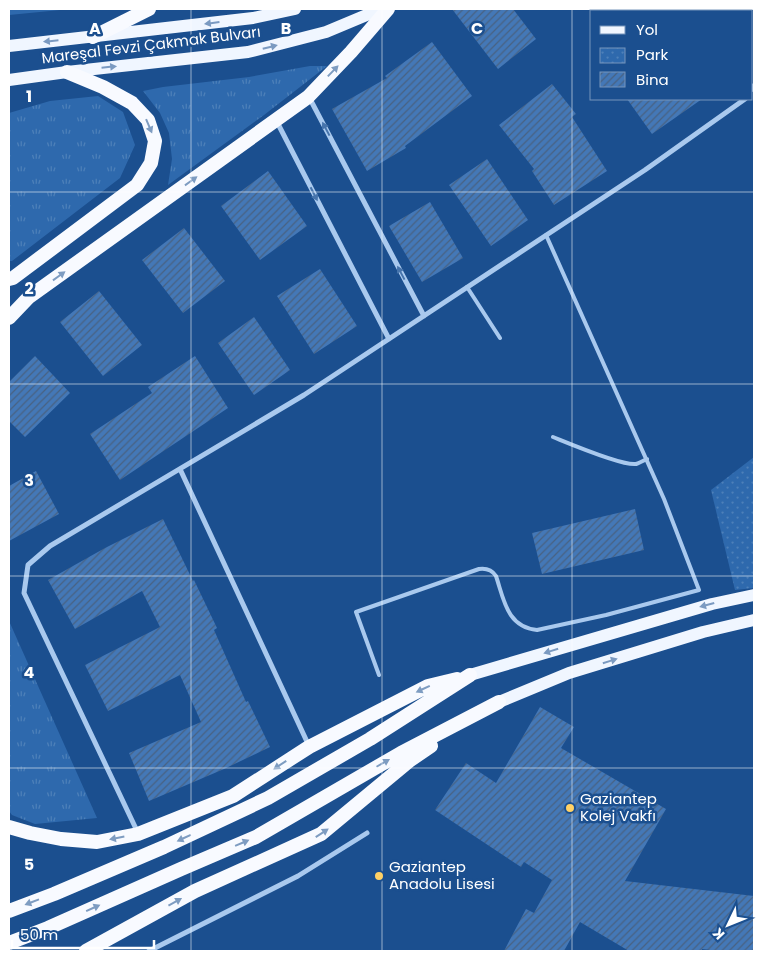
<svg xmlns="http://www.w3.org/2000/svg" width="763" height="960" font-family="Poppins,sans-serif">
<defs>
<pattern id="grass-tufts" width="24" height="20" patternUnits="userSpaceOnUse" patternTransform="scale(1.25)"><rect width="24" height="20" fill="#2e69ad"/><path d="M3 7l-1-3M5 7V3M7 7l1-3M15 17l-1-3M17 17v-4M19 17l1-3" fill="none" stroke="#4d80b9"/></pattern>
<pattern id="park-dots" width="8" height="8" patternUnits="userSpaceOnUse" patternTransform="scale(1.25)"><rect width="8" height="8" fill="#2e69ad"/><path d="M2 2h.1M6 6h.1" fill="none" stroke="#4d80b9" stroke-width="1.8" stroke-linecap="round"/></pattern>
<pattern id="building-hatch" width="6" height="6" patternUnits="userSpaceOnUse" patternTransform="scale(1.25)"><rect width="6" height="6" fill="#4478b7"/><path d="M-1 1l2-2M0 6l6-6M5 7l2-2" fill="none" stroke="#486282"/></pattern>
</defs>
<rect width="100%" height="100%" fill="#1b4f8f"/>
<path fill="url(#grass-tufts)" d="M9,9H70L9,15Z
M310,66H327L264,115L168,185L172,159L169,133L160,113L143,91L163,87L249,77Z
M98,96L123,112L135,145L120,178L12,261H9V113L50,101Z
M9,621L97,818L35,824L12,815L9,811Z"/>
<path fill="url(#park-dots)" d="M754,457V588L735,590L711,490Z"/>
<path fill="url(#building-hatch)" d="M452,9H513L536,39L498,69Z
M432,42L472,96L405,146L406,148L367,171L332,109L387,78L385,76Z
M552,84L576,114L572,117L607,171L554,205L532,171L534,169L499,125Z
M627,99H702L652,134Z
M487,159L528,220L491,246L449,185Z
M268,171L307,226L260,260L221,206Z
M430,202L463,258L422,282L389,226Z
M184,228L225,281L183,313L142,260Z
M320,269L357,326L314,354L277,296Z
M99,291L142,345L103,376L60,322Z
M254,317L290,370L254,395L218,343Z
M35,356L70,393L25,437L9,421V382Z
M195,356L228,408L120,480L90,434L152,393L148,387Z
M36,471L59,514L9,541V486Z
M635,509L644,550L542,574L532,533Z
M163,519L193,581L194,580L217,628L214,630L246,702L248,701L270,747L224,769L149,801L129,753L201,722L180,675L108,711L85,665L160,627L142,591L75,629L48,580L105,548Z
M540,707L574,727L561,748L666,809L625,881L754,896V951H719L702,949V951H629L580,922L564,951H504L526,909L534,913L552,880L524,862L521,867L435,810L466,763L496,783Z"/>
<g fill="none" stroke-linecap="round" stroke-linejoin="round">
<path stroke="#a9c9ee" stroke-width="4" d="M467,287L500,338
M553,437C568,443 622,466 636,464C639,463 643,461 647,459
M379,675L356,612L479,569C486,568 492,570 496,576C504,600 507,627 537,630L606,615L699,590L664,499L546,235"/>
<path stroke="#a9c9ee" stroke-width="5" d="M699,9L701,11
M752,86L754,90
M309,97L424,316
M276,120L389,339
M180,469L309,746
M138,833L24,593L28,565L50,546L304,395L645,170L745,99
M149,951L298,876L367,833"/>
<path stroke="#f0f6ff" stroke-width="12" d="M9,46L253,18L295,9
M9,80L67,72L248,52L326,32L381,9
M470,675L712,604L754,595
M499,702L569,673L703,632L754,620"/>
<path stroke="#f8faff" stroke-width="14" d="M93,37L149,9
M9,279L13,278L137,185L151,163L155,141L148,120L132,103L103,87L67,72
M9,318L29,297L308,97L351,52L388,9
M9,827L30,833L61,839L97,842L138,834L233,796L309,747L428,686L457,679
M9,911L54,894L164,847L268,798L370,739L470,675
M9,943L48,928L181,869L256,837L401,753L499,702
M86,951L195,891L321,834L409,761L431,746"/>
</g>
<defs><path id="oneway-solid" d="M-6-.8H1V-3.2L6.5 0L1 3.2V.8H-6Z" transform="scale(1.25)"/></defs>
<g fill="#7b9ac1">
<use href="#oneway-solid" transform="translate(212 23) rotate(173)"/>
<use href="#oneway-solid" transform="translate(51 41) rotate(174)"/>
<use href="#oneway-solid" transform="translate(270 47) rotate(-14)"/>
<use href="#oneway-solid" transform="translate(109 67) rotate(-6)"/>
<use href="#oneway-solid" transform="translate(707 605) rotate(165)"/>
<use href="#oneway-solid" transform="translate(551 651) rotate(163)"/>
<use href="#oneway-solid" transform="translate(610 661) rotate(-17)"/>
</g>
<g fill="#7e9cc1">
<use href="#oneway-solid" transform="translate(333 71) rotate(-46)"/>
<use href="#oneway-solid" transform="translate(149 126) rotate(67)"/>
<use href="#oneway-solid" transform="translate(191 181) rotate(-36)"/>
<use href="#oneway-solid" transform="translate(59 276) rotate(-36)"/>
<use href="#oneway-solid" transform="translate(423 689) rotate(155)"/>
<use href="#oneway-solid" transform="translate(383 763) rotate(-30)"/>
<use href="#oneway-solid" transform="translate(280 765) rotate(147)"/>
<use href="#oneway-solid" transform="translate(322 833) rotate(-33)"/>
<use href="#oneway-solid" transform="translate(117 838) rotate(169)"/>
<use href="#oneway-solid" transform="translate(184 838) rotate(155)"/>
<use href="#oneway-solid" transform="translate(242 843) rotate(-23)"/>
<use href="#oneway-solid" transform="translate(32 902) rotate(159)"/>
<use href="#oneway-solid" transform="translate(175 902) rotate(-29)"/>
<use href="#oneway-solid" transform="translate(93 908) rotate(-24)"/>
</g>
<g fill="#4674ac">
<use href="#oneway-solid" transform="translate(326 129) rotate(-118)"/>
<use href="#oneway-solid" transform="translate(314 194) rotate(63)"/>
<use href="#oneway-solid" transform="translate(401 273) rotate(-118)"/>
</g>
<path fill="none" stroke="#fff" stroke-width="1" stroke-opacity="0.55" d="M191,9V951M382,9V951M572,9V951M9,192H754M9,384H754M9,576H754M9,768H754"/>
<g fill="#ffd166" stroke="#1b4f8f" stroke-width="2">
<circle cx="570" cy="808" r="5"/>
<circle cx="379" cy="876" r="5"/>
</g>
<g text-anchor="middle" stroke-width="5" stroke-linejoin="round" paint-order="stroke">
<g font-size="15" fill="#fff" stroke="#1b4f8f">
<text transform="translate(151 45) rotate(-7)" y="5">Mareşal Fevzi Çakmak Bulvarı</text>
</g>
<g font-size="15" fill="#fff" stroke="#1b4f8f" text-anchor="start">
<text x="580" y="804">Gaziantep<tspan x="580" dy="17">Kolej Vakfı</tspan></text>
<text x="389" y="872">Gaziantep<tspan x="389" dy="17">Anadolu Lisesi</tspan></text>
</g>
</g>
<g font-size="16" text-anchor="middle" font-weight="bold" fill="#fff" stroke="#1b4f8f" stroke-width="5" stroke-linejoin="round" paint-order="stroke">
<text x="95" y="34">A</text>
<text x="286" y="34">B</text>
<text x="477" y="34">C</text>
<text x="29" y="102">1</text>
<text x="29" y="294">2</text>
<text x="29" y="486">3</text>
<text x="29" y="678">4</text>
<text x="29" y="870">5</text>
</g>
<rect width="763" height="960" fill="none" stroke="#ffffff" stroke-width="20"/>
<rect x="590" y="10" width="162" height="90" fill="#1b4f8f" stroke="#7695bc"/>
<rect x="600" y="26" width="25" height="8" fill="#f0f6ff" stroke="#7695bc"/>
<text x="636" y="35" font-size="15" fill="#ffffff">Yol</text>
<rect x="600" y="48" width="25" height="15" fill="url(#park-dots)" stroke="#7695bc"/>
<text x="636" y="60" font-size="15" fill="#ffffff">Park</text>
<rect x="600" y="72" width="25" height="15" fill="url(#building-hatch)" stroke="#7695bc"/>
<text x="636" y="85" font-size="15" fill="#ffffff">Bina</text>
<g transform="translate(728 925) rotate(227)" stroke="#1b4f8f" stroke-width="4" paint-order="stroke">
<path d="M0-4L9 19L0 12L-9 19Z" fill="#ffffff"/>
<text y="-8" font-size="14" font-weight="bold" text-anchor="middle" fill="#ffffff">K</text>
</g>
<path d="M12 940v8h142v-8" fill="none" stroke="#ffffff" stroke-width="2.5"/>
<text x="20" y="940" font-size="15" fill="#ffffff" stroke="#1b4f8f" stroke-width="4" paint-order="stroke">50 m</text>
</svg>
